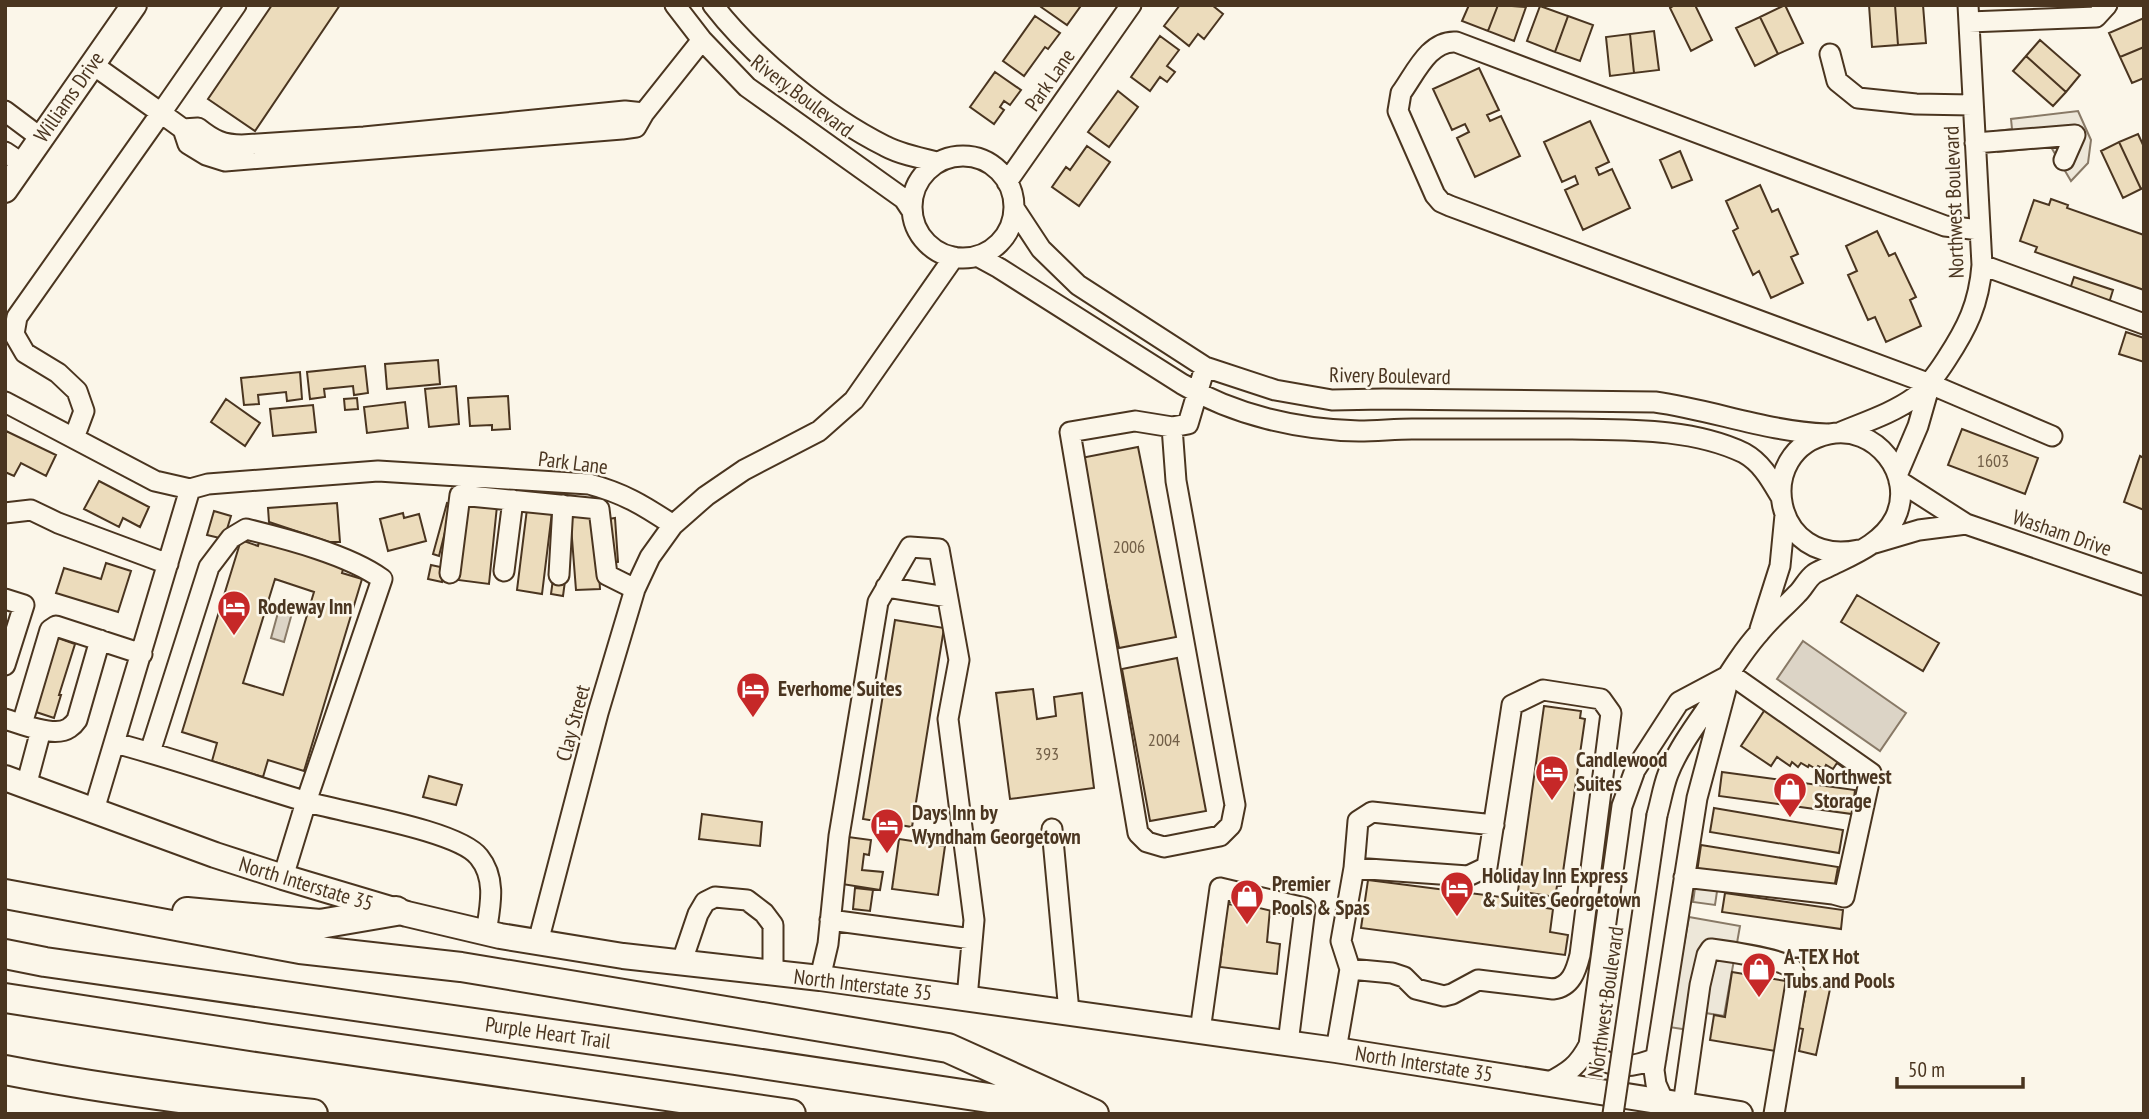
<svg xmlns="http://www.w3.org/2000/svg" width="2149" height="1119" font-family="'PT Sans Narrow',sans-serif">
<rect width="100%" height="100%" fill="#fbf6e9"/>
<path fill="#ede7d9" stroke="#887966" stroke-width="2" d="M2078,111L2091,140L2088,163L2071,181L2051,147L1998,152L1996,131L2012,129L2011,119Z
M1697,874L1719,878L1715,905L1693,902Z
M1689,917L1740,926L1724,1016L1693,1011L1689,1030L1669,1027Z"/>
<path fill="#dcd4c6" stroke="#887966" stroke-width="2" d="M279,609L292,613L284,642L271,638Z
M1803,641L1906,713L1880,751L1777,679Z"/>
<path fill="#ecdcbc" stroke="#4a3520" stroke-width="2" fill-rule="evenodd" d="M272,5H340L255,131L208,99Z
M1042,5H1077L1080,7L1067,25L1041,7Z
M1180,5H1212L1223,14L1204,39L1198,34L1189,46L1164,26Z
M1469,5H1498L1488,31L1462,21Z
M1498,5L1526,7L1514,41L1488,31Z
M1675,5H1695L1712,40L1691,51L1670,8Z
M1785,5L1803,43L1778,54L1760,17Z
M1869,5H1895L1898,45L1872,47Z
M1895,5H1923L1926,43L1898,45Z
M1540,6L1568,16L1555,52L1527,41Z
M1035,16L1060,33L1048,49L1045,47L1024,76L1003,61Z
M1568,16L1593,25L1580,61L1555,52Z
M1760,17L1778,54L1755,66L1736,28Z
M2144,18V47L2120,57L2109,33Z
M1654,31L1659,70L1634,73L1630,34Z
M1630,34L1634,73L1610,76L1606,37Z
M1160,36L1179,50L1167,66L1175,72L1167,82L1160,77L1150,91L1131,77Z
M2040,40L2080,75L2066,92L2026,56Z
M2144,47V78L2132,83L2120,57Z
M2026,56L2066,92L2053,106L2013,71Z
M1479,68L1499,110L1487,115L1490,121L1501,116L1520,156L1475,177L1457,138L1469,132L1465,124L1452,130L1433,89Z
M995,72L1021,90L1010,105L1004,101L1000,107L1004,110L994,124L970,107Z
M1118,91L1138,107L1109,147L1088,132Z
M1590,121L1609,162L1596,168L1599,175L1612,169L1630,208L1583,230L1565,190L1578,184L1575,176L1562,182L1544,142Z
M2138,134L2144,147V188L2141,189L2119,142Z
M2119,142L2141,189L2123,198L2101,151Z
M1087,146L1110,162L1079,206L1052,187L1066,167L1070,170Z
M1680,151L1692,180L1672,188L1660,160Z
M1760,185L1772,212L1778,209L1798,254L1791,257L1803,283L1771,298L1759,271L1753,275L1733,231L1738,228L1726,201Z
M2051,199L2068,205L2067,208L2144,235V290L2035,252L2037,247L2020,241L2034,200L2049,205Z
M1877,231L1889,256L1895,253L1916,297L1910,300L1921,326L1886,342L1875,317L1868,320L1848,275L1857,271L1846,246Z
M2074,277L2113,290L2109,303L2070,289Z
M2126,332L2144,338V362L2119,354Z
M438,360L440,384L387,389L385,364Z
M365,366L368,393L354,395L353,386L324,389L325,397L310,399L307,372Z
M300,372L302,399L287,401L286,392L258,395L259,404L244,405L241,378Z
M456,386L459,424L429,427L425,389Z
M508,396L510,429L492,430V425L470,426L468,398Z
M357,398L358,409L345,410L344,399Z
M226,399L260,423L245,446L211,422Z
M405,402L408,428L367,433L364,407Z
M313,405L316,432L273,436L270,409Z
M1962,429L2038,458L2025,494L1948,465Z
M6,431L56,455L46,476L21,463L14,476L5,472Z
M1138,447L1176,637L1119,648L1081,458Z
M2140,456L2144,458V510L2124,502Z
M99,481L149,507L140,527L123,518L119,527L84,509Z
M467,502L497,506L489,584L458,580Z
M337,503L340,542H329L269,522L268,508Z
M447,503L452,504L439,556L433,554Z
M527,509L552,512L542,594L517,590Z
M214,511L231,516L224,539L207,535Z
M595,511L600,589L576,590L570,513Z
M403,513L404,518L419,514L426,541L388,551L380,519Z
M615,518L618,562L611,563L608,519Z
M260,539L344,566L342,573L362,579L304,771L268,760L263,777L212,761L217,743L182,732L241,540L258,546ZM275,579L314,592L283,695L243,683Z
M106,563L131,571L118,612L56,593L64,568L101,579Z
M431,565L445,568L442,582L428,579Z
M553,579L565,581L563,596L551,594Z
M1857,595L1939,643L1923,671L1841,622Z
M895,620L944,628L912,827L863,819Z
M58,638L75,644L59,695H61L54,718L33,711Z
M1177,658L1206,811L1150,821L1122,669Z
M1033,689L1037,719L1056,716L1054,697L1082,693L1094,788L1010,799L996,693Z
M1544,706L1581,711L1580,718L1585,719L1561,886H1557L1555,897L1518,891Z
M1766,708L1852,769L1849,772L1837,763L1833,769L1826,765L1824,769L1818,766L1816,769L1809,765L1808,767L1801,763L1798,767L1792,762L1790,766L1777,757L1771,766L1741,746Z
M1722,772L1855,790L1852,814L1719,796Z
M429,776L462,785L456,805L423,797Z
M1714,808L1843,830L1839,853L1710,832Z
M702,814L762,822L760,846L699,839Z
M848,837L871,840L869,855L864,854L862,870L883,872L880,890L842,884Z
M899,839L945,846L938,895L892,889Z
M1701,845L1838,867L1833,894L1697,872Z
M1368,880L1531,901V906L1553,909L1550,932L1568,935L1565,955L1361,928Z
M855,888L873,890L870,911L853,909Z
M1725,893L1843,910L1841,929L1722,912Z
M1227,904L1270,909L1267,942L1280,944L1277,974L1220,967Z
M1732,972L1792,982L1781,1052L1710,1040L1714,1015L1725,1017Z
M1807,984L1830,989L1816,1055L1799,1051L1803,1029L1798,1028Z"/>
<g fill="none" stroke-linecap="round" stroke-linejoin="round">
<g stroke="#4a3520" stroke-width="23">
<path id="minor" d="M675,5L702,40L747,87L904,199L912,211
M713,5C754,58 825,116 885,146C900,154 919,158 937,162
M1969,22L2096,17L2107,5
M1830,54L1837,81L1858,98L1916,104L1972,105
M92,64L161,113L236,5
M5,111L41,138
M183,129L198,128C213,140 223,145 242,145L364,137L625,111L644,113
M1975,143L2075,135L2064,160
M5,152L23,164
M912 207a51 51 0 1 1 102 0a51 51 0 1 1-102 0Z
M1007,182L1131,5
M1014,208L1041,249L1078,285L1205,367L1275,390L1332,400L1383,399L1655,402C1713,410 1768,432 1827,434
M1980,230L1945,226L1456,42C1429,40 1415,74 1401,93L1398,111L1435,195L1441,202L1450,206L1930,384L2052,436
M977,256L999,268L1182,384C1234,415 1299,430 1359,431C1377,431 1395,429 1412,429C1466,429 1519,429 1572,429C1628,430 1692,428 1744,453C1762,463 1771,480 1781,497
M1982,265L2144,324
M5,402L155,481L190,489L208,484L378,471L589,484C623,493 643,505 673,525
M1172,427L1176,481L1235,805L1231,825L1220,836L1164,847L1147,842L1138,833L1070,432L1135,421L1172,427L1188,424L1205,367
M1841,432C1865,422 1893,413 1915,397C1928,387 1937,374 1946,360C1967,328 1979,304 1982,265L1968,5
M74,438L84,411L77,391L58,373L25,353L14,334L17,317L161,113L183,129L188,144L206,155L225,161L622,129L636,127L644,113L702,40
M1898,473L1918,426L1930,384
M1899,481L1966,524L2144,585
M5,513L31,510L58,523L168,564
M1875,543L1919,530L1966,524
M504,571L513,500
M450,573L460,495L599,509L607,575L635,589
M559,575L563,505
M886,587L947,597
M5,599L24,605L5,665
M1760,629L1780,566L1785,515
M5,719C21,724 55,738 69,728C72,726 75,723 77,720L100,640
M22,724L50,630L56,626L142,654
M115,743C179,760 241,782 304,801C340,812 459,830 479,857C497,879 490,907 486,933
M150,752L209,567L231,538L246,529C287,539 349,555 382,579L306,802L283,877
M26,786L41,730
M94,810L190,489
M1657,815C1661,801 1663,787 1668,774C1677,751 1692,730 1706,710C1723,684 1739,655 1760,632C1771,618 1785,607 1797,594C1803,589 1807,579 1814,574C1818,571 1824,569 1828,567C1852,555 1882,544 1895,518C1916,475 1875,424 1829,434C1752,450 1772,569 1859,550
M1052,829L1069,1012
M1684,877L1833,894L1844,897L1871,773L1730,674
M830,920L972,939
M538,942L598,713L635,589L650,557L673,525L706,496L744,470L819,431L854,400L954,257
M681,964L698,914L705,902L715,897L747,900L764,913L773,925V974
M1350,969L1392,973L1404,977L1416,989L1444,996L1452,994L1478,980L1553,989C1571,987 1576,971 1580,955L1611,713L1601,699L1543,690L1512,705L1487,867L1468,876L1354,868
M820,978L828,944L839,836L878,602L910,547L939,549L959,660L948,719L974,920L967,998
M1200,1031L1220,888L1305,908L1288,1043
M1589,1045C1604,1071 1631,1069 1656,1058
M1336,1050L1350,969L1341,941L1354,868L1358,821L1372,812L1494,825
M1548,1083C1569,1072 1578,1066 1589,1045L1622,806L1635,770L1679,702L1726,677
M1663,1100L1656,1084L1654,1070L1697,798L1726,689
M1683,1105L1700,985L1707,955L1711,949C1726,951 1780,959 1790,967C1795,971 1795,976 1796,983L1774,1114"/>
</g>
<g stroke="#4a3520" stroke-width="28">
<path id="major" d="M5,190L134,5
M5,778L215,855L283,877L407,914L500,936L623,956L820,978L1336,1050L1740,1114"/>
</g>
<g stroke="#4a3520" stroke-width="32">
<path id="highway" d="M5,894L300,949L461,967L948,1048L1094,1114
M187,912L320,924L396,911
M5,954L45,962L735,1060L1062,1109
M5,998L264,1038L791,1114
M5,1070C107,1090 211,1103 313,1114"/>
</g>
<use href="#minor" stroke="#fbf6e9" stroke-width="19"/>
<use href="#major" stroke="#fbf6e9" stroke-width="24"/>
<use href="#highway" stroke="#fbf6e9" stroke-width="28"/>
<g stroke="#4a3520" stroke-width="23" stroke-linecap="butt">
<path id="minor-bridge" d="M1613,1114L1657,815"/>
</g>
<use href="#minor-bridge" stroke="#fbf6e9" stroke-width="19"/>
</g>
<defs>
<g id="hotel-pin" transform="scale(1.75)"><path d="M0 17L-7.5 6A9.5 9.5 0 1 1 7.5 6Z" fill="#c62828" stroke="#fbf6e9"/><path d="M-6-4.5h1.5V1H6V5H4.5V3h-9V5H-6ZM-4 0a1.8 1.8 0 1 1 3.6 0ZM.5 0V-2.5h3Q6-2.5 6 0Z" fill="#fff"/></g>
<g id="shop-pin" transform="scale(1.75)"><path d="M0 17L-7.5 6A9.5 9.5 0 1 1 7.5 6Z" fill="#c62828" stroke="#fbf6e9"/><path d="M-5-2.5h2.3a2.7 3.5 0 0 1 5.4 0H5L5.5 6h-11ZM-1.5-2.5h3a1.5 2.3 0 0 0-3 0Z" fill="#fff"/></g>
</defs>
<g fill-rule="evenodd">
<use href="#hotel-pin" x="234" y="607"/>
<use href="#hotel-pin" x="753" y="689"/>
<use href="#hotel-pin" x="1552" y="772"/>
<use href="#shop-pin" x="1790" y="789"/>
<use href="#hotel-pin" x="887" y="825"/>
<use href="#hotel-pin" x="1457" y="888"/>
<use href="#shop-pin" x="1247" y="896"/>
<use href="#shop-pin" x="1759" y="969"/>
</g>
<g text-anchor="middle" stroke-width="5" stroke-linejoin="round" paint-order="stroke">
<g font-size="18" fill="#725f47">
<text x="1993" y="467">1603</text>
<text x="1129" y="553">2006</text>
<text x="1164" y="746">2004</text>
<text x="1047" y="760">393</text>
</g>
<g font-size="21" fill="#4a3520" stroke="#fbf6e9">
<text transform="translate(1050 80) rotate(-55)" y="7">Park Lane</text>
<text transform="translate(802 96) rotate(37)" y="7">Rivery Boulevard</text>
<text transform="translate(69 97) rotate(-55)" y="7">Williams Drive</text>
<text transform="translate(1954 202) rotate(-92)" y="7">Northwest Boulevard</text>
<text transform="translate(1390 376) rotate(1)" y="7">Rivery Boulevard</text>
<text transform="translate(573 463) rotate(7)" y="7">Park Lane</text>
<text transform="translate(2062 533) rotate(19)" y="7">Washam Drive</text>
<text transform="translate(573 723) rotate(-75)" y="7">Clay Street</text>
<text transform="translate(306 884) rotate(17)" y="7">North Interstate 35</text>
<text transform="translate(863 985) rotate(7)" y="7">North Interstate 35</text>
<text transform="translate(1606 1002) rotate(-82)" y="7">Northwest Boulevard</text>
<text transform="translate(548 1033) rotate(8)" y="7">Purple Heart Trail</text>
<text transform="translate(1424 1064) rotate(9)" y="7">North Interstate 35</text>
</g>
<g font-size="21" font-weight="bold" fill="#4a3520" stroke="#fbf6e9" text-anchor="start">
<text x="258" y="614">Rodeway Inn</text>
<text x="778" y="696">Everhome Suites</text>
<text x="1576" y="767">Candlewood<tspan x="1576" dy="24">Suites</tspan></text>
<text x="1814" y="784">Northwest<tspan x="1814" dy="24">Storage</tspan></text>
<text x="912" y="820">Days Inn by<tspan x="912" dy="24">Wyndham Georgetown</tspan></text>
<text x="1482" y="883">Holiday Inn Express<tspan x="1482" dy="24">&amp; Suites Georgetown</tspan></text>
<text x="1272" y="891">Premier<tspan x="1272" dy="24">Pools &amp; Spas</tspan></text>
<text x="1784" y="964">A-TEX Hot<tspan x="1784" dy="24">Tubs and Pools</tspan></text>
</g>
</g>
<rect width="2149" height="1119" fill="none" stroke="#4a3520" stroke-width="14"/>
<path d="M1897 1077v10h126v-10" fill="none" stroke="#4a3520" stroke-width="3.5"/>
<text x="1908" y="1077" font-size="21" fill="#4a3520" stroke="#fbf6e9" stroke-width="5" paint-order="stroke">50 m</text>
</svg>
